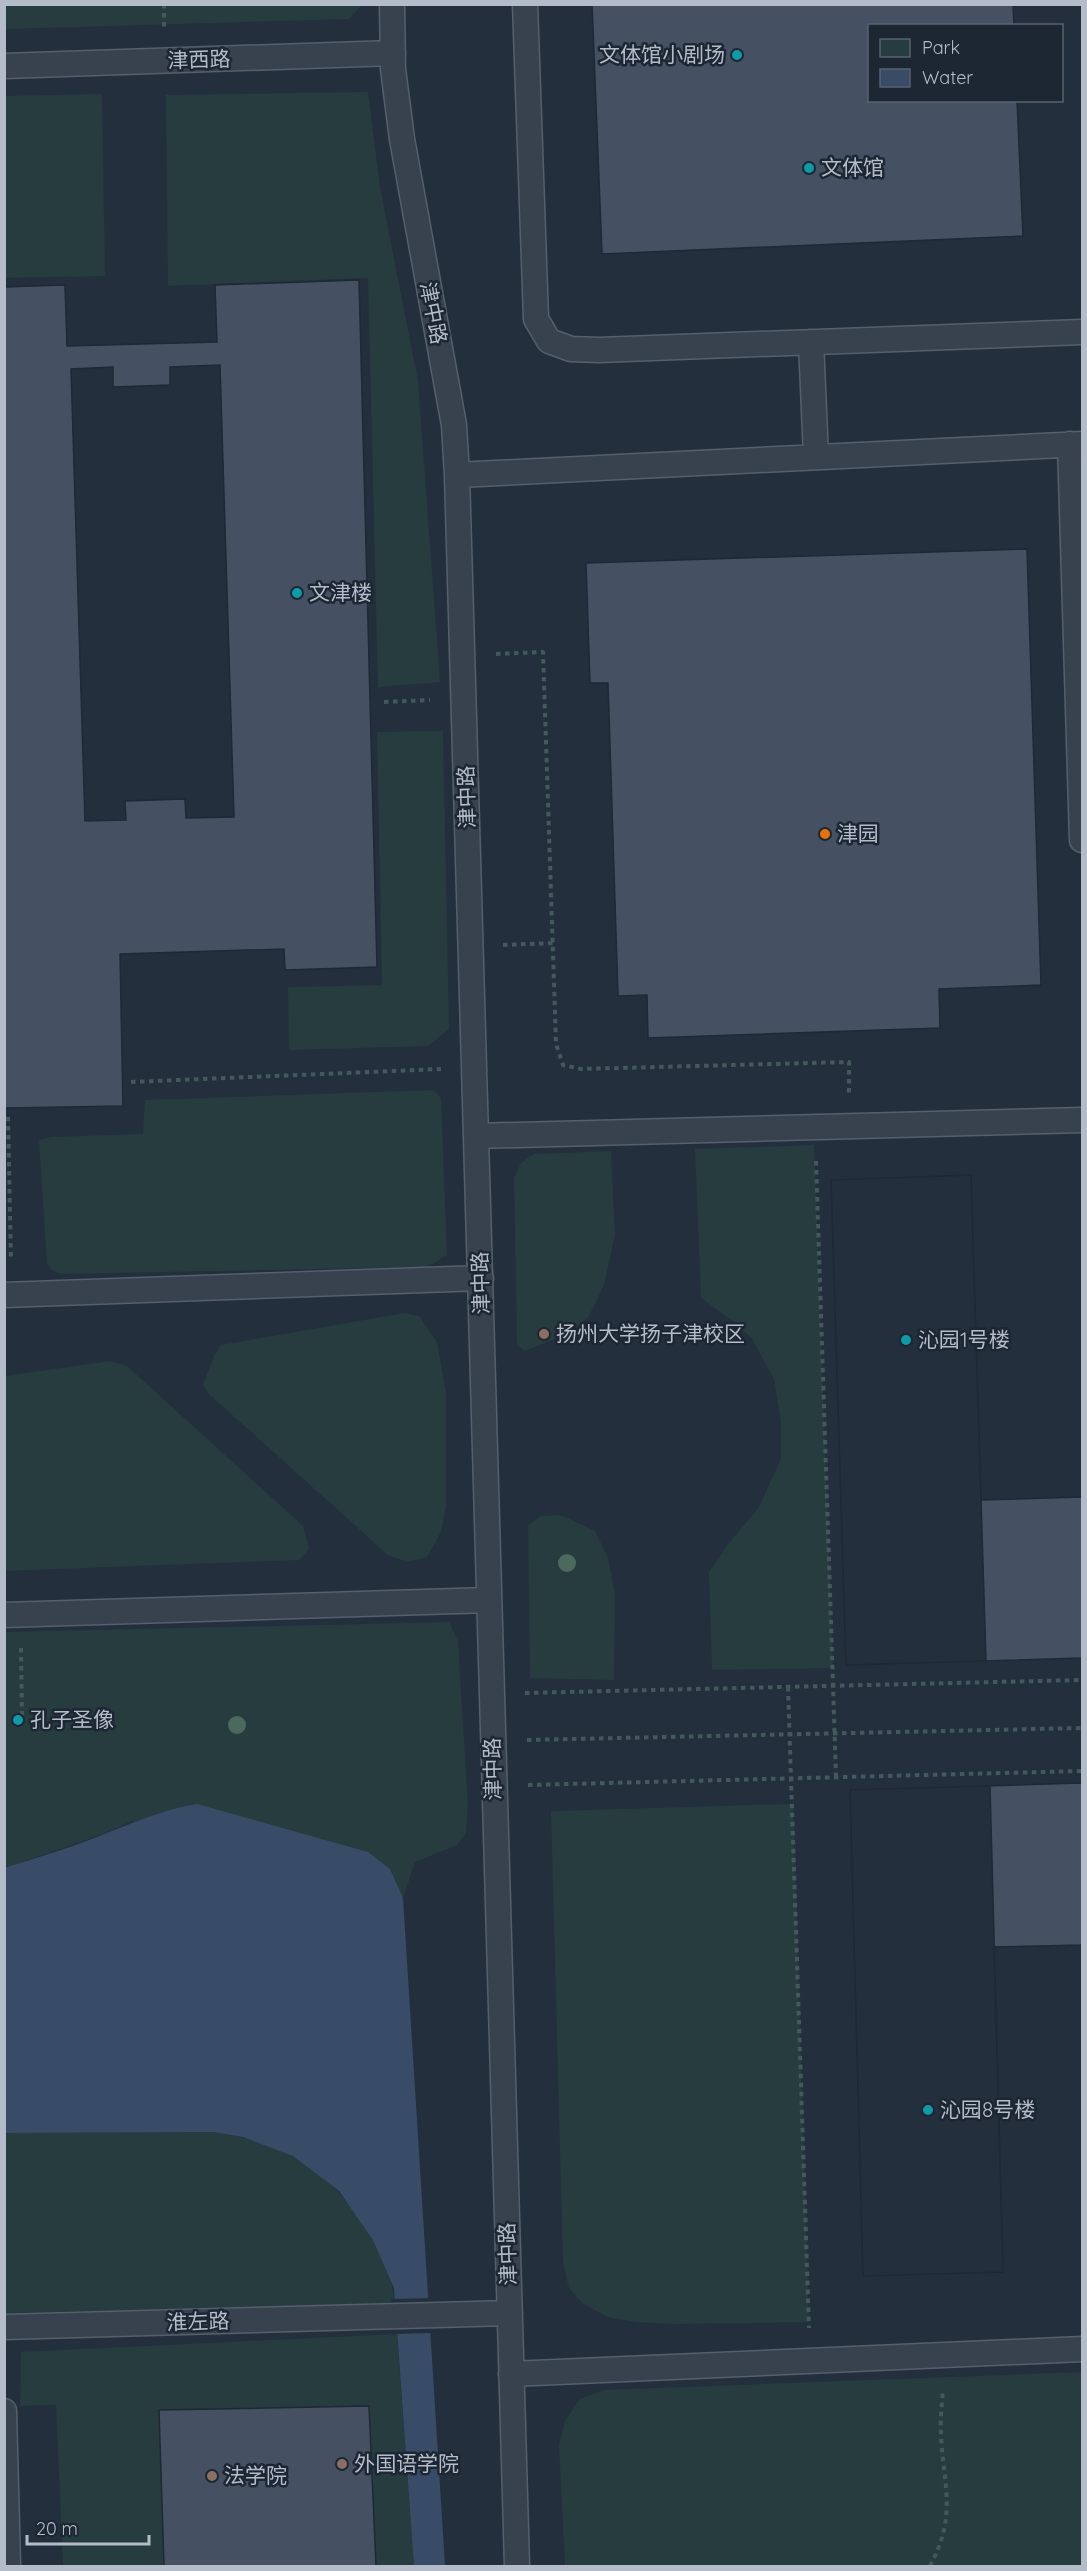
<svg xmlns="http://www.w3.org/2000/svg" width="1087" height="2571" font-family="Quicksand,'Noto Sans SC',sans-serif">
<rect width="100%" height="100%" fill="#242f3e"/>
<path fill="#263c3f" d="M4,5L362,4V5L349,19L5,29Z
M368,92L380,187L418,381L440,682L378,687L368,278L168,286L166,95Z
M102,94L105,276L5,278V96Z
M443,731L449,1029L428,1046L289,1050L288,987L382,985L377,732Z
M434,1090L441,1098L447,1255L433,1264L423,1267L61,1274L52,1270L47,1263L39,1140L51,1137L143,1134L145,1100Z
M814,1145L833,1668L712,1670L709,1572L729,1543L759,1507L781,1459V1421L774,1379L752,1339L737,1324L701,1298L695,1149Z
M611,1151L615,1235L604,1285L589,1316L569,1333L525,1351L517,1345L514,1178L521,1163L534,1154Z
M404,1313L419,1316L437,1342L446,1392V1506L441,1532L427,1557L408,1562L388,1555L210,1395L203,1385L214,1356L221,1345Z
M110,1361L127,1366L303,1526L309,1549L299,1560L5,1571V1376Z
M561,1515L595,1531L608,1558L615,1595L614,1680L530,1678L528,1525L541,1516Z
M449,1622L458,1641L468,1806L466,1833L457,1845L415,1862L403,1898L390,1869L132,1821L103,1834L5,1868L4,1632Z
M793,1804L809,2322L673,2324L635,2322L608,2317L582,2303L569,2288L563,2262L551,1811Z
M214,2132C240,2136 270,2143 293,2156C341,2183 391,2250 395,2304L5,2313L4,2133Z
M397,2334L414,2566H376L368,2406L159,2410L164,2566H63L56,2405L20,2406L21,2352Z
M1082,2372V2566H565L559,2445L565,2421L580,2399L604,2390Z"/>
<path fill="#394c67" d="M197,1804L368,1852L390,1869L403,1898L445,2566H414L394,2288L373,2240L339,2191L293,2156L243,2137L214,2132L5,2133L4,1868C35,1858 67,1849 97,1837C130,1824 161,1810 197,1804Z"/>
<path fill="#242f3e" d="M431,2298L433,2333L394,2334L391,2299Z"/>
<path fill="#455162" stroke="#1f2835" stroke-width="1.5" fill-rule="evenodd" d="M592,4H1013L1014,26H870V100H1017L1023,236L602,254Z
M359,280L377,967L285,970L284,949L120,954L123,1106L4,1108V287L65,285L67,346L217,342L215,285ZM220,365L234,817L186,818L185,799L125,801L126,820L85,821L71,369L113,367V387L170,385V367Z
M1027,549L1041,985L939,989L940,1028L648,1038L647,995L618,996L608,683H590L586,563Z
M971,1175L981,1500L1082,1497V1658L846,1665L831,1180Z
M971,1175L986,1661L846,1665L831,1180Z
M1082,1783V1945L994,1947L1003,2272L863,2276L850,1790Z
M990,1786L1003,2272L863,2276L850,1790Z
M369,2406L376,2566H164L159,2410Z"/>
<g fill="none" stroke-linecap="round" stroke-linejoin="round">
<g stroke="#565f6c" stroke-width="27">
<path id="service" d="M392,4L393,69L402,139L454,425L457,475L517,2566
M525,4L536,319L549,341L571,349L599,350L1082,332
M4,66L393,53
M811,342L816,457
M1070,444L1082,840
M457,475L1082,444
M476,1136L1082,1120
M4,1295L481,1278
M4,1615L489,1600
M4,2327L510,2313
M511,2374L1082,2349
M4,2411L8,2566"/>
</g>
<path stroke="#44595c" stroke-width="4" stroke-dasharray="4.5 4.5" stroke-linecap="butt" d="M164,4V27
M496,654L543,652L556,1044L563,1065L581,1069L849,1062V1093
M384,702L430,700
M503,945L553,943
M131,1082L441,1069
M8,1117L11,1261
M816,1161L836,1777
M21,1648L22,1716
M788,1687L809,2328
M525,1693L1082,1680
M527,1740L1082,1728
M528,1785L1082,1771
M930,2566C957,2515 944,2489 941,2435C940,2420 942,2404 943,2389"/>
<use href="#service" stroke="#38414e" stroke-width="24"/>
</g>
<g fill="#4b6a5d">
<circle cx="567" cy="1563" r="9"/>
<circle cx="237" cy="1725" r="9"/>
</g>
<g fill="#0f9aa8" stroke="#1d2633" stroke-width="2">
<circle cx="737" cy="55" r="6"/>
<circle cx="809" cy="168" r="6"/>
<circle cx="297" cy="593" r="6"/>
<circle cx="906" cy="1340" r="6"/>
<circle cx="18" cy="1720" r="6"/>
<circle cx="928" cy="2110" r="6"/>
</g>
<circle fill="#e8710a" stroke="#1d2633" stroke-width="2" cx="825" cy="834" r="6"/>
<g fill="#8d6e63" stroke="#1d2633" stroke-width="2">
<circle cx="544" cy="1334" r="6"/>
<circle cx="342" cy="2464" r="6"/>
<circle cx="212" cy="2476" r="6"/>
</g>
<g text-anchor="middle" stroke-width="5" stroke-linejoin="round" paint-order="stroke">
<g font-size="21" fill="#b4bcc9" stroke="#1d2633" text-anchor="start">
<text x="725" y="62" text-anchor="end">文体馆小剧场</text>
<text x="821" y="175">文体馆</text>
<text x="309" y="600">文津楼</text>
<text x="837" y="841">津园</text>
<text x="556" y="1341">扬州大学扬子津校区</text>
<text x="918" y="1347">沁园1号楼</text>
<text x="30" y="1727">孔子圣像</text>
<text x="940" y="2117">沁园8号楼</text>
<text x="354" y="2471">外国语学院</text>
<text x="224" y="2483">法学院</text>
</g>
<g font-size="21" fill="#b4bcc9" stroke="#1d2633">
<text transform="translate(199 60) rotate(-2)" y="7">津西路</text>
<text transform="translate(433 313) rotate(79)" y="7">津中路</text>
<text transform="translate(467 797) rotate(-92)" y="7">津中路</text>
<text transform="translate(481 1283) rotate(-92)" y="7">津中路</text>
<text transform="translate(493 1769) rotate(-91)" y="7">津中路</text>
<text transform="translate(508 2254) rotate(-92)" y="7">津中路</text>
<text transform="translate(198 2322) rotate(-2)" y="7">淮左路</text>
</g>
</g>
<rect width="1087" height="2571" fill="none" stroke="#b4bcc9" stroke-width="12"/>
<rect x="868" y="24" width="195" height="78" fill="#1d2633" stroke="#59626f" stroke-width="1.5"/>
<rect x="880" y="39" width="30" height="18" fill="#263c3f" stroke="#59626f" stroke-width="1.5"/>
<text x="922" y="54" font-size="18" fill="#b4bcc9">Park</text>
<rect x="880" y="69" width="30" height="18" fill="#394c67" stroke="#59626f" stroke-width="1.5"/>
<text x="922" y="84" font-size="18" fill="#b4bcc9">Water</text>
<path d="M27 2535v9h122v-9" fill="none" stroke="#b4bcc9" stroke-width="3"/>
<text x="36" y="2535" font-size="18" fill="#b4bcc9" stroke="#1d2633" stroke-width="4.5" paint-order="stroke">20 m</text>
</svg>
